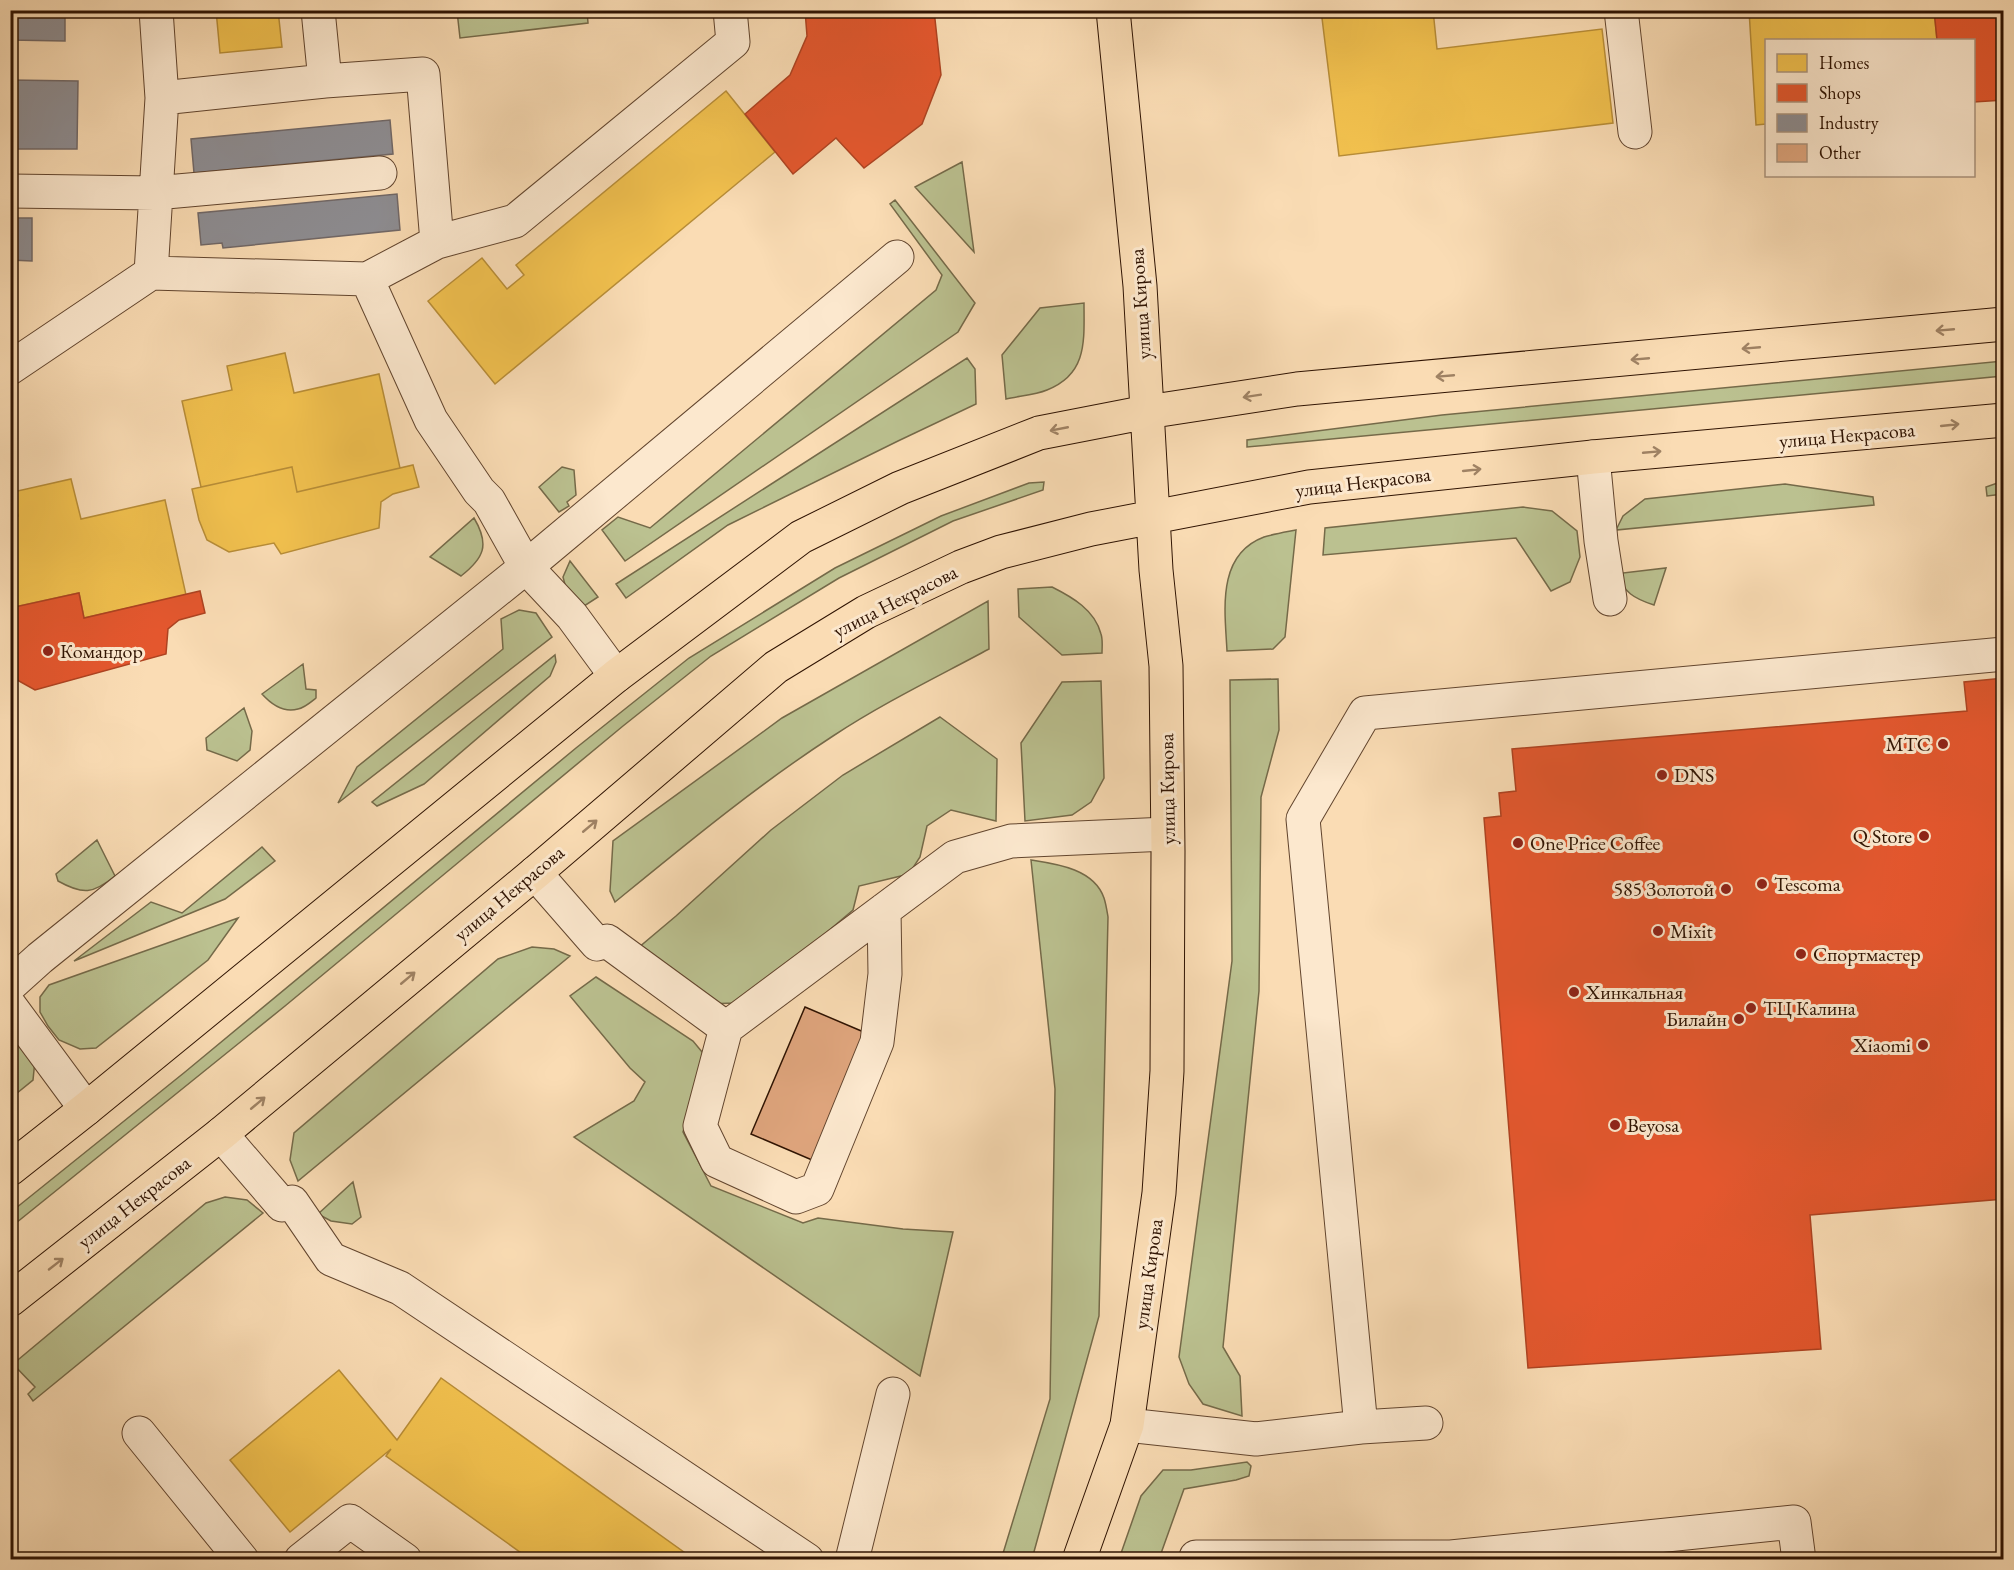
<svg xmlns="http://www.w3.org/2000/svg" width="2014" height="1570" font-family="'EB Garamond',serif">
<rect width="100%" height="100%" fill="#fadcb4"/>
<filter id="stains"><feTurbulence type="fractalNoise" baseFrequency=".00333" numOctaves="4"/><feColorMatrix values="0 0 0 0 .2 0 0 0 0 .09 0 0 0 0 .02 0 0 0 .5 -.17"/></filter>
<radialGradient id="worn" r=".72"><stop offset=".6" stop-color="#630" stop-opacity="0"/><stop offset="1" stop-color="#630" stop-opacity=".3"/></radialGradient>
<path fill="#bbc190" stroke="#756a49" stroke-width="1.5" d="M457,11H587L588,23L460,38Z
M962,162L974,252L915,187Z
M895,200L975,303L958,332L625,561L602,530L618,517L650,528L936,290L942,275L890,204Z
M1084,303C1084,340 1088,374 1047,390C1035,395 1019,396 1006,399L1002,355L1040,308Z
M967,358L975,369L976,404L898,441L728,525L626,598L616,584Z
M2003,361V376L1247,447V440L1442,415Z
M562,467L574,470L576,495L567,502L569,506L559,512L539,487Z
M2003,481V494L1987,496L1986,487Z
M1044,482L1043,490L953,521L839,578L711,656L623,726L285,1006L11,1227V1212L185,1072L576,748L689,658L835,568L941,516L1029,483Z
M1785,484L1873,497L1874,505L1616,530L1623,516L1645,499Z
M1523,507L1552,511L1577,531L1580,557L1570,582L1551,591L1516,538L1323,555L1325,528Z
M474,518C490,545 484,558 461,576L430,557Z
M1296,530L1285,637L1273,649L1227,651C1225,611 1216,555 1264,537C1274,534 1286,532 1296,530Z
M570,561L598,597L578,610L568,596L563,577Z
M1666,568L1654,605C1632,598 1627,593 1614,574Z
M1052,587C1072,597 1095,610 1101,634C1103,640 1102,647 1102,653L1062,655L1019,617L1018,589Z
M988,601L989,649C937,677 883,703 833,736C756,786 686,844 615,902L610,891L613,841L782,718Z
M519,610L536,613L552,637L338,803L357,767L503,649L501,619Z
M555,655L556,662L550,676L424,784L377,806L372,802Z
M303,664L306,689L316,690V698C311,702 304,708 298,709C284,713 271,704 262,694Z
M1278,679L1279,730L1261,797L1259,991L1223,1347L1240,1376L1242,1416L1203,1404L1189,1384L1179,1357L1232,961L1230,680Z
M1101,681L1104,778L1091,802L1072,815L1025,821L1021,743L1062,682Z
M244,708L252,731L250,750L237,761L207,750L206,738Z
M940,717L997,759L996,821L951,810L927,826L920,857L909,874L859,886L853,910L754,994L734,1003L708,1004L631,954L676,916L771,830L843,775Z
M97,840L115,876C93,894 83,895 58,881L56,874Z
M262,847L275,861L225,899L74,961L151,902L182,913Z
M1031,860C1057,864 1094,869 1104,898C1106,904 1107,911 1108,917L1099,1316L1032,1559L1001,1560L1050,1399L1055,1089Z
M238,918L208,960L96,1048L80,1049L59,1040L48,1026L40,1012V997L49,985Z
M532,947L554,949L570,956L298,1181L290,1160L294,1133L498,959Z
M596,977L693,1041L707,1058L683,1132L711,1186L803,1223L818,1218L903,1229L953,1232L920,1376L574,1137L634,1101L645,1082L630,1068L570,996Z
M11,1025L35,1060L33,1080L11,1098Z
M353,1182L361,1217L352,1224L331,1221L318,1214Z
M225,1197L247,1200L263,1213L33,1401L28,1394L35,1387L13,1364L206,1203Z
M1247,1462L1251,1466L1249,1476L1236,1480L1184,1489L1159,1559H1119L1141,1496L1163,1470H1191Z"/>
<path fill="#f2c14e" stroke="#b88d37" stroke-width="1.5" d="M216,10H278L282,47L220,53Z
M1321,10H1433L1437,49L1602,29L1613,123L1339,156Z
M1749,10H1934L1937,40H1766V124L1756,125Z
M726,91L775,152L495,384L428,301L482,258L507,289L524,275L516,265Z
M285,353L294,393L379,374L400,468L297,492L292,467L201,487L182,401L232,390L227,366Z
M413,465L419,487L393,494L381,502L379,528L281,554L274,543L229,552L207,540L199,520L192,489L292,467L297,492Z
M71,479L81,519L165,500L186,595L84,618L79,593L10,608V518L18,516L13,492Z
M339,1370L397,1440L441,1378L695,1560H531L386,1456L391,1449L290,1532L230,1460Z"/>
<path fill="#e4572e" stroke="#ae4321" stroke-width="1.5" d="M805,10H934L941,75L922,124L864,168L836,138L793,174L745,114L790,75L807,36Z
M1934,10H2004V100L1974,102V40H1937Z
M200,591L205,613L179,620L168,629L166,654L35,690L10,676V608L79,593L84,618Z
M2004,678V1199L1810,1215L1821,1349L1528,1368L1484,818L1501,816L1499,793L1516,791L1512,749L1967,711L1964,682Z"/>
<path fill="#8d8d92" stroke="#716867" stroke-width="1.5" d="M10,10H65V41L10,40Z
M10,80L78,81L77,149H10Z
M390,120L393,154L194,173L191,139Z
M397,194L400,230L223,248L222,243L201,245L198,213Z
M10,218H32V261L10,260Z"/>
<path fill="#dfa57d" stroke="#2f1302" stroke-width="1.5" d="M805,1007L866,1033L812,1160L751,1134Z"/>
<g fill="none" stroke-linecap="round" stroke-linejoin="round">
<g stroke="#62452e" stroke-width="35">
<path id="minor" d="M156,10L162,98L151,273L367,279L431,420L479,491L489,501L526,567L572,616L616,676
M1621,10L1635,132
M325,81L423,74L437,242
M162,98L325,81L318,10
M10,191L155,193L380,173
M367,279L437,242L515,221L733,42L730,10
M10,368L151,273
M1593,457L1601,541L1610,599
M535,873L597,944L607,941L726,1028
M884,910L885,974L877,1042L817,1189L796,1197L717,1161L700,1126L726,1028L955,857L1011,841L1167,834
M10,985L40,958L526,567L897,257
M10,1006L86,1109
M221,1134L282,1205L292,1202L331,1259L400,1288L807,1560
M1426,1423L1361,1427L1303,819L1365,713L2004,654
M1127,1425L1256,1439L1361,1427
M139,1433L242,1560
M301,1560L350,1521L405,1560
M852,1560L893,1394
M1195,1560L1196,1557H1451
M1452,1560L1451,1557L1794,1522L1799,1560"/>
</g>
<g stroke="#2f1302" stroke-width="35">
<path id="major" d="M10,1169L86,1109L616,676L801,537L900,488L1039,433L1147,412L1297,389L2004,324
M10,1300L221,1134L535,873L776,667L866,612L961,567L1001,552L1091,529L1309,487L1593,457L2004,420
M1079,1560L1127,1425L1159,1193L1167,1071L1168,851L1166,666L1156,570L1140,286L1113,10"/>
</g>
<use href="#minor" stroke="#fce8ce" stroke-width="33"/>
<use href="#major" stroke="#fadcb4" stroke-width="33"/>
</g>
<defs><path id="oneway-shaft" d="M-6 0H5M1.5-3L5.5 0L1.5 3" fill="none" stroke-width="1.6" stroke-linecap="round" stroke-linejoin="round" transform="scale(1.5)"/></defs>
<g stroke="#9f8264">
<use href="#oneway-shaft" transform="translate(1945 330) rotate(175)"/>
<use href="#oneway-shaft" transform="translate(1751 348) rotate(175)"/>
<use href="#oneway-shaft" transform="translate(1640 359) rotate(175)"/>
<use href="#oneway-shaft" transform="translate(1445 376) rotate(175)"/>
<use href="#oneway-shaft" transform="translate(1252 396) rotate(171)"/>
<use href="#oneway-shaft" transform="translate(1950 425) rotate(-6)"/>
<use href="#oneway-shaft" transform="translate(1059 429) rotate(169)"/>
<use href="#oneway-shaft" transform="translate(1652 452) rotate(-5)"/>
<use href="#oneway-shaft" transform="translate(1472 470) rotate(-6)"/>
<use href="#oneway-shaft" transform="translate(590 826) rotate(-40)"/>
<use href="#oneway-shaft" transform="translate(408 978) rotate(-40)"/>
<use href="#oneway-shaft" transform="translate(258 1103) rotate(-40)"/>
<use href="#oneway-shaft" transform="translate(56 1264) rotate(-38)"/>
</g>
<g fill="#8f2418" stroke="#fce8ce" stroke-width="2">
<circle cx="48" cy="651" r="6"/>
<circle cx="1943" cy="744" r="6"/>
<circle cx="1662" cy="775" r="6"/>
<circle cx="1924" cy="836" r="6"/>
<circle cx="1518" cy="843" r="6"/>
<circle cx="1762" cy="884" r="6"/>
<circle cx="1726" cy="889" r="6"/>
<circle cx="1658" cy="931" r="6"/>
<circle cx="1801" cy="954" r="6"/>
<circle cx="1574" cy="992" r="6"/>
<circle cx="1751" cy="1008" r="6"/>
<circle cx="1739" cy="1019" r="6"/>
<circle cx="1923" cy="1045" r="6"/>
<circle cx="1615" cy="1125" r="6"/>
</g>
<g text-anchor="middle" stroke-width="6" stroke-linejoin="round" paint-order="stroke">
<g font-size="20" fill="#2f1302" stroke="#fce8ce">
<text transform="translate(1140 304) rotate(-94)" y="7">улица Кирова</text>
<text transform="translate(1847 435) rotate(-5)" y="7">улица Некрасова</text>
<text transform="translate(1363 482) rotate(-7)" y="7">улица Некрасова</text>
<text transform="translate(895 601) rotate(-27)" y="7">улица Некрасова</text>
<text transform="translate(1167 789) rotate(-91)" y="7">улица Кирова</text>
<text transform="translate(509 893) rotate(-40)" y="7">улица Некрасова</text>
<text transform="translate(134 1202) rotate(-38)" y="7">улица Некрасова</text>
<text transform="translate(1148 1274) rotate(-82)" y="7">улица Кирова</text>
</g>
<g font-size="20" fill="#2f1302" stroke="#fce8ce" text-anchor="start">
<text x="60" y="658">Командор</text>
<text x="1931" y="751" text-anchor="end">МТС</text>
<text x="1674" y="782">DNS</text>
<text x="1912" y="843" text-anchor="end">Q Store</text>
<text x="1530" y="850">One Price Coffee</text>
<text x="1774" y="891">Tescoma</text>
<text x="1714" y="896" text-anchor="end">585 Золотой</text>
<text x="1670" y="938">Mixit</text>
<text x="1813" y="961">Спортмастер</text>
<text x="1586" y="999">Хинкальная</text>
<text x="1763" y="1015">ТЦ Калина</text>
<text x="1727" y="1026" text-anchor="end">Билайн</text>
<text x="1911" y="1052" text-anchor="end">Xiaomi</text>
<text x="1627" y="1132">Beyosa</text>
</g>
</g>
<rect width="2014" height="1570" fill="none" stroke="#fadcb4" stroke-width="36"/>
<rect x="12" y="12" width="1990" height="1546" fill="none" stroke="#2f1302" stroke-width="3"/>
<rect x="18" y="18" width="1978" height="1534" fill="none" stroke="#2f1302" stroke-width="1.5"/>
<rect x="1765" y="39" width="210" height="138" fill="#fce8ce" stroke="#aa937c" stroke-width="1.5"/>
<rect x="1777" y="54" width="30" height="18" fill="#f2c14e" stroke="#aa937c" stroke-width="1.5"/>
<text x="1819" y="69" font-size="18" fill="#2f1302">Homes</text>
<rect x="1777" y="84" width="30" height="18" fill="#e4572e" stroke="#aa937c" stroke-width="1.5"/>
<text x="1819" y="99" font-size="18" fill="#2f1302">Shops</text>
<rect x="1777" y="114" width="30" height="18" fill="#8d8d92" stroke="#aa937c" stroke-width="1.5"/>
<text x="1819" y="129" font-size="18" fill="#2f1302">Industry</text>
<rect x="1777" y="144" width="30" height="18" fill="#dfa57d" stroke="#aa937c" stroke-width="1.5"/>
<text x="1819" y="159" font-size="18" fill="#2f1302">Other</text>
<rect width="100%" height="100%" filter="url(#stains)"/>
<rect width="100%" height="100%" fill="url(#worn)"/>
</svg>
